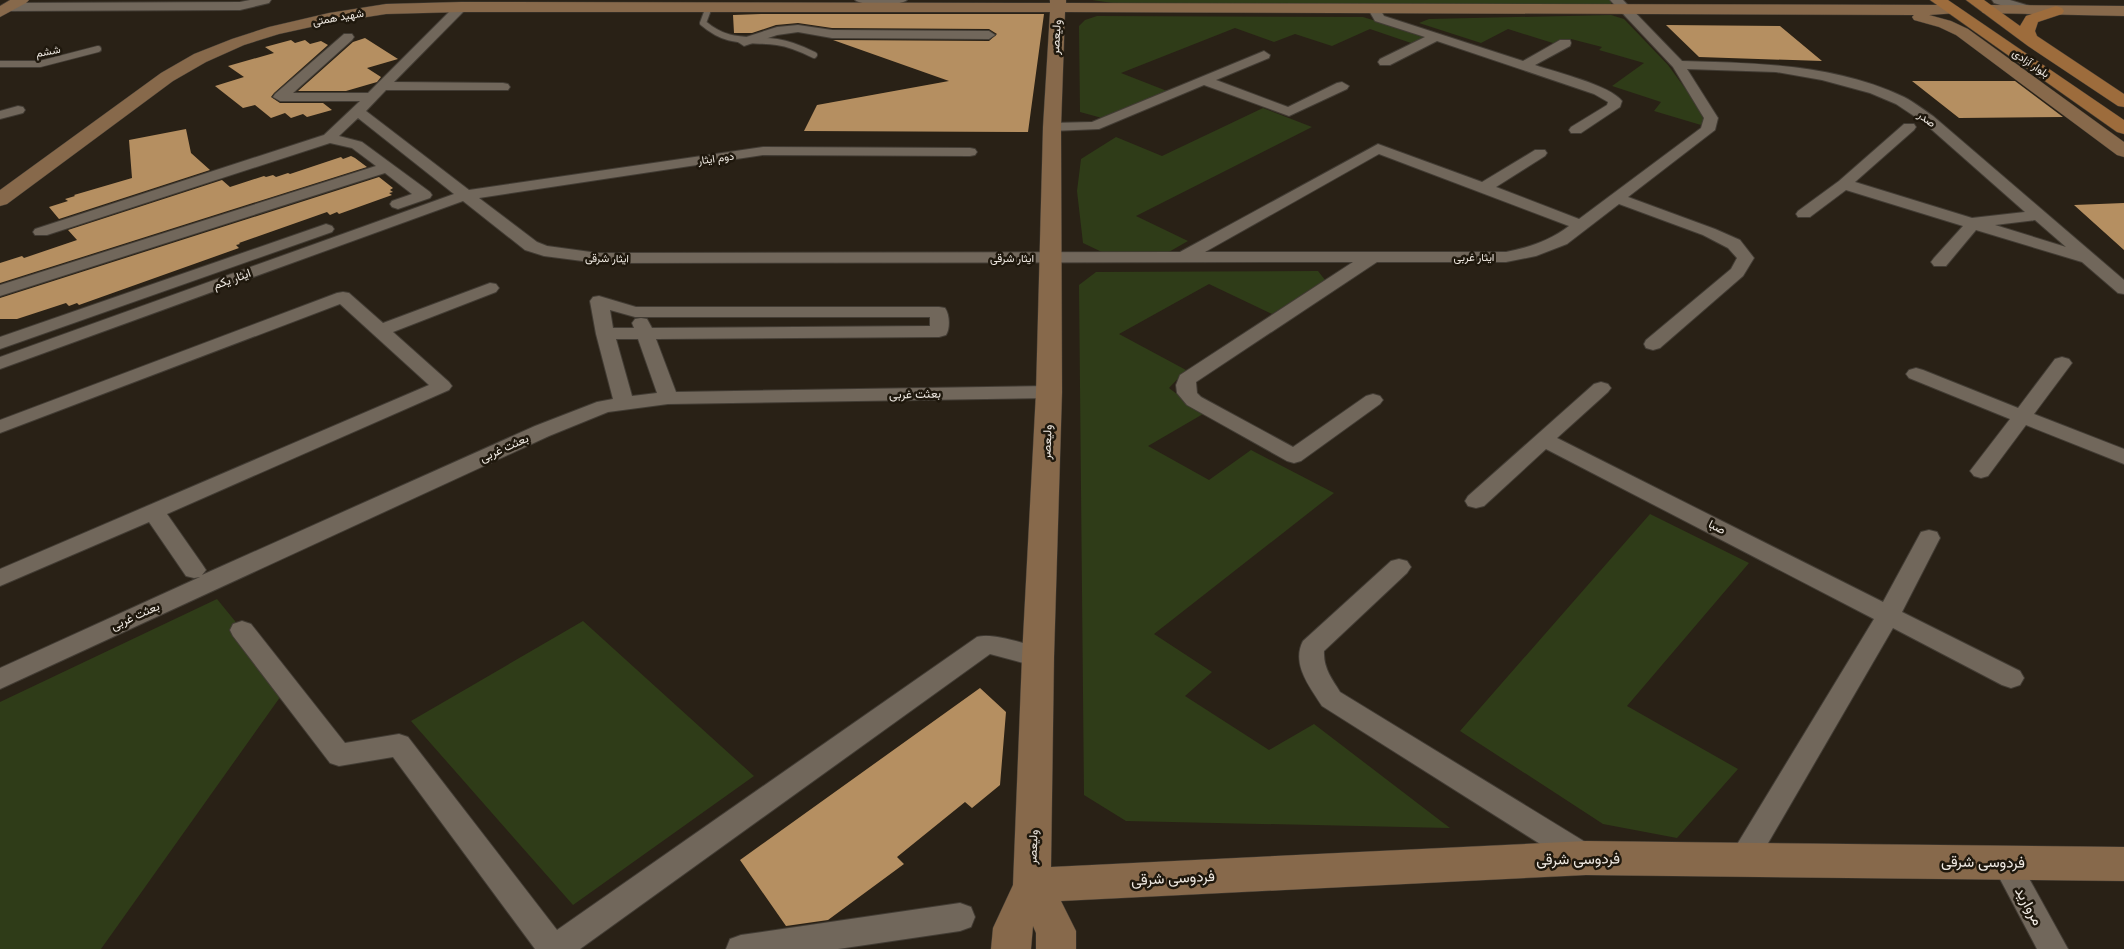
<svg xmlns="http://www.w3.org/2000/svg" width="2124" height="949" font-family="Lato,Vazirmatn,sans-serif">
<rect width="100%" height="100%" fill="#292116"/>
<path fill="#2f3c18" d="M1092,0H1610L1611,1V7L1126,5Z
M1611,15L1624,19L1668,65L1698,106L1704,120L1701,125L1654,111L1661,102L1612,86L1644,63L1599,50L1602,47L1571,39L1556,44L1508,29L1481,43L1419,23L1429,19Z
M1097,16L1363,17L1428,37L1414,44L1370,29L1332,46L1295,34L1274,42L1235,28L1121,73L1167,91L1102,118L1080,112L1079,26L1085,20Z
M1263,108L1312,127L1136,216L1188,241L1167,253H1104L1083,243L1077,191L1081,159L1116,137L1162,156Z
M1318,271L1325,280L1272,314L1209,284L1119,334L1186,370L1169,388L1203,414L1148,446L1209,480L1251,450L1334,493L1154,634L1212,672L1185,696L1269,750L1314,724L1450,828L1126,821L1084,795L1079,285L1096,272Z
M1650,514L1749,563L1627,706L1738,769L1677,838L1603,824L1460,731Z
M217,599L288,686L101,949H0V702Z
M583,621L754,776L573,905L411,721Z"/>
<path fill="#b58f61" d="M761,14H1044L1028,132L804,131L817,105L949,81L833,40L989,41L997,34L989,29L832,28L798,23L776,25L752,33H734L733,15Z
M1666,25L1780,26L1822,61L1699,57Z
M365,38L398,59L367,68L381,77L377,82L346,91H298L353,42Z
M291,40L295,43L305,40L310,44L321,41L328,45L274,93L271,97L280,103H323L332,110L307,117L303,114L291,118L285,113L271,118L255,105L243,108L215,86L244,77L228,66L274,53L265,47Z
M1912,81H2015L2063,117L1959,118Z
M186,129L191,153L210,170L59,219L49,207L68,201L65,199L75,196L74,195L132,178L129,140Z
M351,156L355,158L367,167L0,283V263L22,256L24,258L77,240L68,230L222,180L230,187L264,176L266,177L273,175L276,177L288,173L290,174L341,157L343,159Z
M379,177L393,188L390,190L393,192L389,193L392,195L339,214L337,212L330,215L327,212L239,243L240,244L236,245L239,248L79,305L77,303L69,306L66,303L17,319H0V298Z
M2124,203V250L2074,205Z
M980,688L1006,712L1000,785L972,808L965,802L897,857L904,864L828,920L786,926L740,860Z"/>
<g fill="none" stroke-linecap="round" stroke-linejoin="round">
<g stroke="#423c34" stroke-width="8">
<path id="lane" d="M709,7L703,23C729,45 746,38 777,42C791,44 802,49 814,55
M0,64H40L98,49"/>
</g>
<g stroke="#423c34" stroke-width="2">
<path id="street" d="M250,0H271L269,3L240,10L8,11L2,7L8,3L240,2Z
M855,0H907C901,6 861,6 855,0Z
M1610,0H1623L1682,61C1757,63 1834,64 1904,97C1914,102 1924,110 1933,116L2124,280V294L2118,293L2082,262L1976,230L1946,266H1934L1931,262L1934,258L1963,226L1846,190L1810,217H1798L1796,214L1798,211L1839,181L1904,124H1914L1916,127L1914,130L1855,182L1972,218L2025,212L1923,122L1896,104L1870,93L1822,80L1776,72L1687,69L1718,118L1715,130L1628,197L1715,229L1740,240L1754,258L1743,276L1660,348L1653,350L1646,348L1644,344L1646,340L1731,269L1737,258L1728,248L1703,235L1619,204L1567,244L1536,256L1506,262H1377L1196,382L1197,393L1201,397L1293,447L1366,396L1373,394L1380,396L1383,400L1380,404L1301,461L1294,463L1287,461L1187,405L1177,393L1176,385L1180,375L1353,262L598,263L544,256L525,250L463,201L0,369V357L454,194L358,118L339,136L362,142L430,192L432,195L430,198L398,209L392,207L390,204L392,201L412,194L385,173L0,296V285L376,166L352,148L330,143L47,235H35L33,232L35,229L324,135L360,101H280L273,97L275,94L344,34H352L354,37L352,40L293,93H368L457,4L461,3L467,7L465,10L394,82L503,83L508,84L510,87L508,90H386L366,111L469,190L763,147L970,148L975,149L977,152L975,155L970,156L763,155L479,198L537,242L547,246L598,253L1180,252L1378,144L1482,182L1535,150H1545L1547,153L1545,156L1496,187L1579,219L1701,128L1704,118L1673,67ZM1379,154L1569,226C1549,241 1530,247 1506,252H1205ZM2035,220L2066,247L1995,225Z
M1992,0H2010L2033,7L2035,10L2029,14L1994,3Z
M1374,5L1378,6L1384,16L1523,61L1560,40H1570L1571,43L1570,46L1535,65C1555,72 1610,85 1622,101L1620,107L1581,133H1571L1569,130L1571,127L1607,105L1608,102L1594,94L1437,41L1390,65H1380L1378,62L1380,59L1425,37L1375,21L1368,9Z
M798,25L832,30L989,31L995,35L989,39L832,38L798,32L777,35L744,46L738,42L740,39L777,27Z
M1264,51L1270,55L1269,58L1216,80L1288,107L1337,83L1342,82L1349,86L1347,89L1289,116L1204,85L1099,129L1052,131L1047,130L1045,127L1047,124L1052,123L1092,122Z
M18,106L23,107L25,110L23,113L0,119V111Z
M326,224L332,226L334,229L332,232L0,349V337Z
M490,283L496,284L499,288L496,292L393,332L449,382L452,386L449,390L167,514L202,564L206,570L202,575L535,426L597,402L613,399L596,334L590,301L593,297L599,296L636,307H939L945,308C950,315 950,329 946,335L939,337L656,339L676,392L1049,386L1056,388L1059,392L1056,396L1049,398L668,404L608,412L549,436L0,689V668L200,577L194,578L186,576L149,522L0,586V569L429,385L340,304L0,433V420L337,293L343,292L349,293L383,323ZM610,310L635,317H930V326L652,328L647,319L641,318L635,319L632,323L634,328H613ZM616,339H638L657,393L632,396Z
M2062,357L2069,359L2072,363L2034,414L2124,449V464L2026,425L1988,476L1981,478L1974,476L1970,471L2010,419L1909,378L1906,374L1909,370L1916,368L1923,370L2018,408L2055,359Z
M1601,382L1608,384L1611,388L1608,392L1557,438L1883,602L1921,532L1929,530L1937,532L1940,538L1902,612L2020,671L2024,678L2020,685L2011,688L2002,685L1893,628L1753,869L1743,873L1733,869L1729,860L1733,851L1874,619L1546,449L1484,506L1476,508L1468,506L1465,501L1468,496L1594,384Z
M1399,559L1407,561L1411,567L1407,573L1324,651C1323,668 1332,679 1340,692L1595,848L1599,857L1595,866L1585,870L1575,866L1322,706C1310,687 1291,664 1303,641L1391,561Z
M242,621L251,624L345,743L399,734L408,737L557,930L977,637C994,632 1029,645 1047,650L1050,657L1047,664L1038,667L990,654L580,949H535L393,757L339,766L330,763L233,636L230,630L233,624Z
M2005,849L2015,853L2068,949H2037L1991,862L1995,853Z
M960,903L971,907L975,917L971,927L960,931L838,949H726L730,939L741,935Z"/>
</g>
<g stroke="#423c34" stroke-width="1">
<path id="secondary" d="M10,0H29L26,3L0,17V6Z
M1050,0H1066V3L1952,5L1958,7L1960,10L1958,13L1929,15L1951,21L1968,29L2124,142V157L2117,155L1956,35L1939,27L1914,20L1912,17L1914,15L1065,12L1061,127L1062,392L1054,657L1051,867L1586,841L2124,847V881L1586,875L1061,901L1076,931V949H1036V933L1033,926L1031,949H991L993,928L1013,885L1022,657L1036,392L1043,127L1050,12H461L386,14L329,23L279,34L244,45L206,62L173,81L7,204L0,206V190L161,73L194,54L232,39L269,27L329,13L386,4L461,2L1050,3Z
M1989,5L2124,6V16L1983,13L1981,10L1983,7Z"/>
</g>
<g stroke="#423c34" stroke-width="1">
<path id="primary" d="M1930,0H1948L2124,120V134L2117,132Z
M1966,0H1984L2020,26L2026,16L2056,6L2062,8L2064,11L2062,14L2038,22L2035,31L2037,36L2124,94V107L2118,106L2028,46Z"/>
</g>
<use href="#lane" stroke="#71675b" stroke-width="6"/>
<use href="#street" fill="#71675b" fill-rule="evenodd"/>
<use href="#secondary" fill="#87694b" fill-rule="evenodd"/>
<use href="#primary" fill="#9d6c3c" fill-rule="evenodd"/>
</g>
<g text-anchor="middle" stroke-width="5" stroke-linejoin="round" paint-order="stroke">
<g font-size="11" fill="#f0eae3" stroke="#1f180d">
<text transform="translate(338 17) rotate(-10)" y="4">شهید همتی</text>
<text transform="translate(48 51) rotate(-11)" y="4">ششم</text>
<text transform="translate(2031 63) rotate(34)" y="4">بلوار آزادی</text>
<text transform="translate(1927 119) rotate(37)" y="4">صدر</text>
<text transform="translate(716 158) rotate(-8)" y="4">دوم ایثار</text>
<text x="1474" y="261">ایثار غربی</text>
<text transform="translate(607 258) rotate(1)" y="4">ایثار شرقی</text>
<text x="1012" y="262">ایثار شرقی</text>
</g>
<g font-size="12" fill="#f0eae3" stroke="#1f180d">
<text transform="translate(1056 37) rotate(-87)" y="4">ولیعصر</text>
<text transform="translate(232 279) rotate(-20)" y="4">ایثار یکم</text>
<text transform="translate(915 394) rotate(-1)" y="4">بعثت غربی</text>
<text transform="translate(1047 442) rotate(-88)" y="4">ولیعصر</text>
<text transform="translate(504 448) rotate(-24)" y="4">بعثت غربی</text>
<text transform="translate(1717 527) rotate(27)" y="4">صبا</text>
<text transform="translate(135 616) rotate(-24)" y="4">بعثت غربی</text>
<text transform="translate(1033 847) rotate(-88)" y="4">ولیعصر</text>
</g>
<g font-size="15" fill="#f0eae3" stroke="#1f180d">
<text transform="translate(1578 859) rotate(-1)" y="5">فردوسی شرقی</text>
<text transform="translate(1983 862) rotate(1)" y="5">فردوسی شرقی</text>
<text transform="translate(1173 878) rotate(-3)" y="5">فردوسی شرقی</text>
<text transform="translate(2029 906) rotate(61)" y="5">مروارید</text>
</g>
</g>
</svg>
